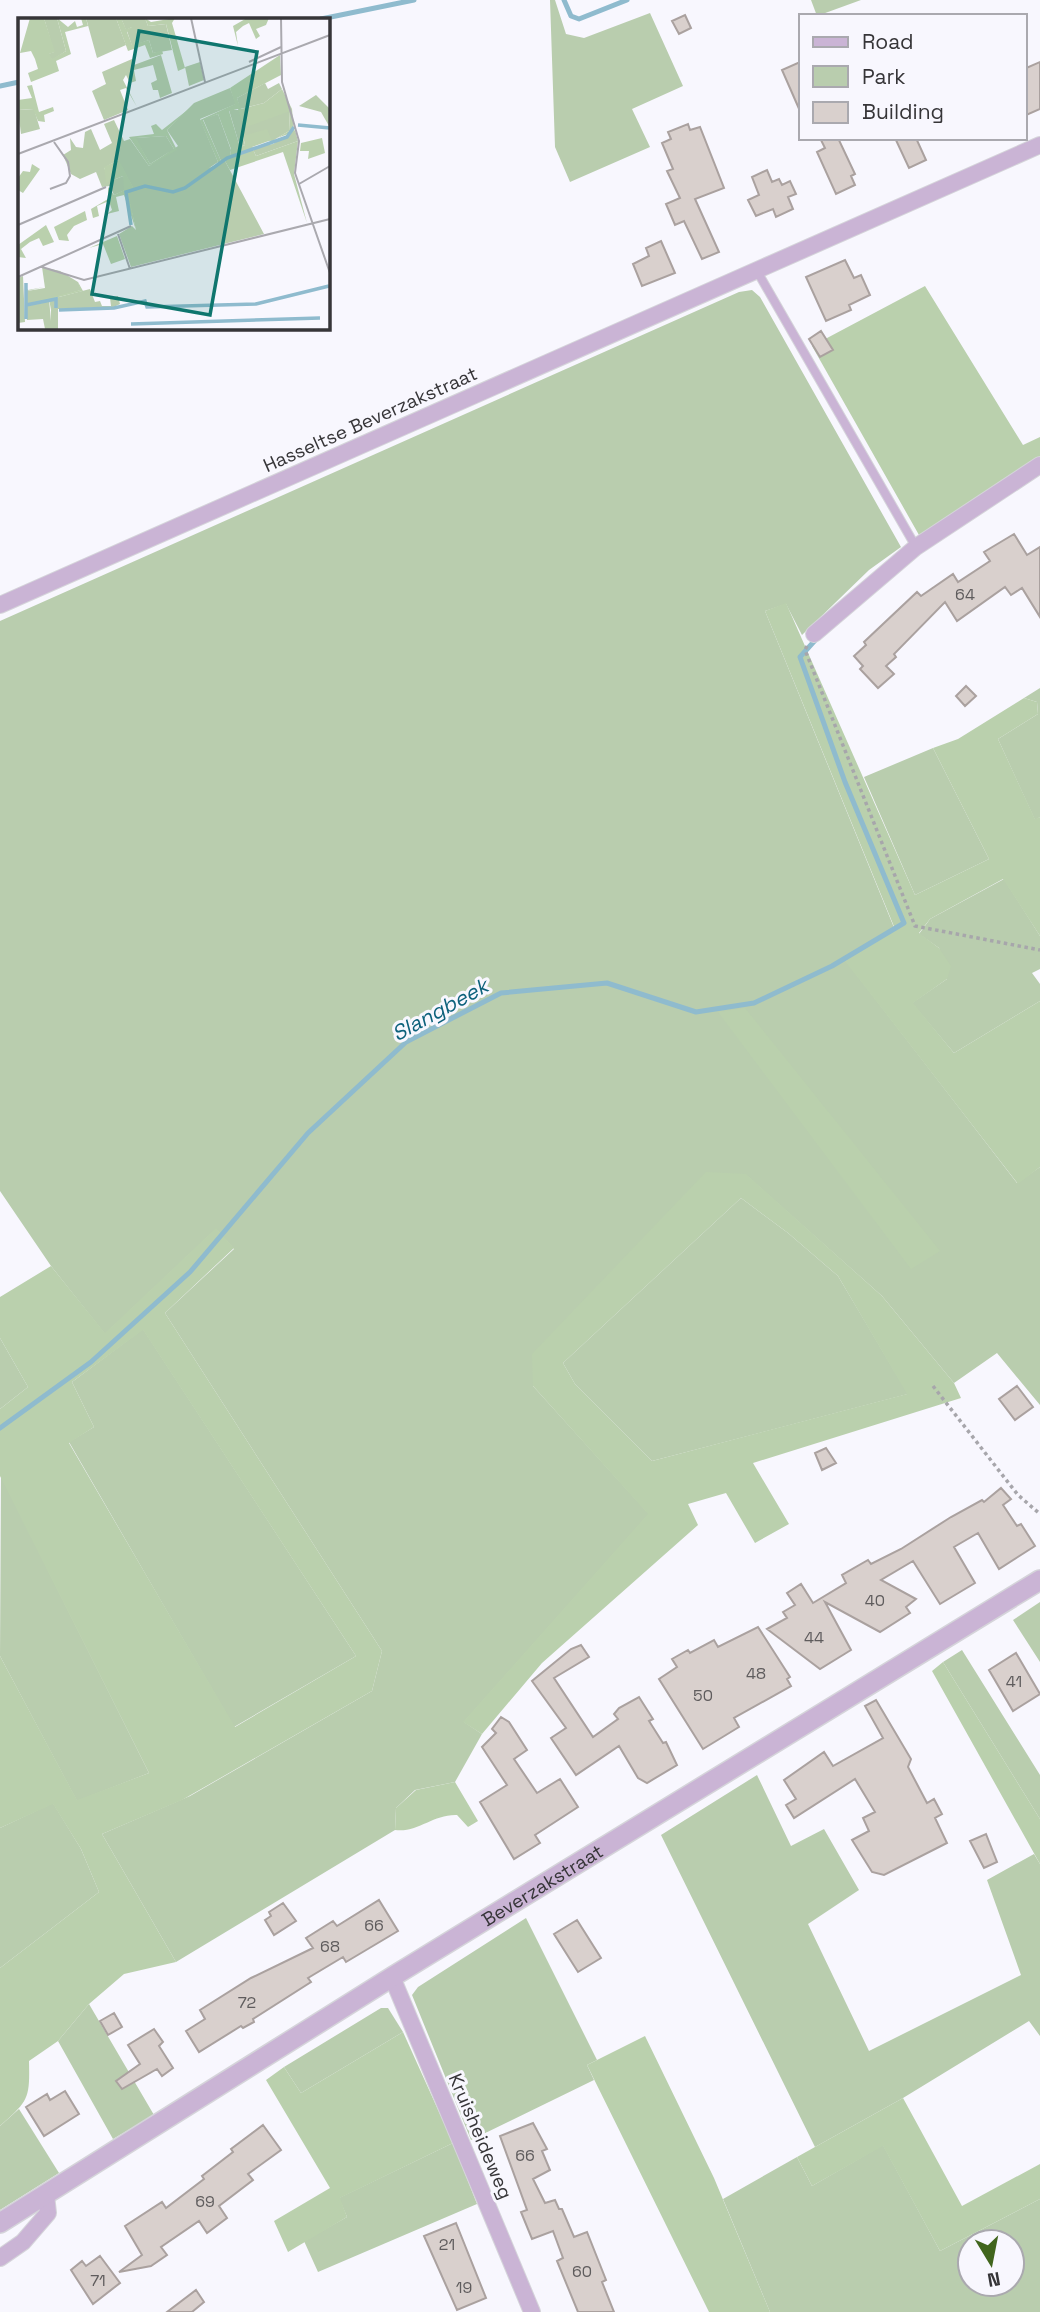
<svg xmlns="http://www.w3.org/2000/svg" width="1040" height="2312" font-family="'Space Grotesk',sans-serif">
<rect width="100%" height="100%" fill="#f8f7fe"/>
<path fill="#b9cdae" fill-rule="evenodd" d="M550,0H555L566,34L584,38L650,13L683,86L632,109L650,147L570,182L555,147Z
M811,0H861L817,16Z
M752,290L760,297L901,547L869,570L802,635L786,604L765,611L895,930L846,961L1017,1183L1040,1167V1405L997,1353L954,1383L882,1296L746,1175L533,1386L649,1514L464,1722L482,1734L455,1782L415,1790L396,1808L395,1830L176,1962L102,1834L190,1796L372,1691L382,1651L165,1313L234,1249L216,1229L105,1334L51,1266L0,1191V621L739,292Z
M1040,688V817L1035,820L998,739L1038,714L1037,702L1024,698Z
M933,748L989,859L915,895L864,777Z
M1004,879L1040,936V969L1032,973L1040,984V1001L954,1053L912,1003L947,979L939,948L919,934L930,919Z
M741,1198L788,1233L838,1276L908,1394L652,1461L575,1384L563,1363Z
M143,1329L356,1656L234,1727L69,1442L94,1427L72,1382Z
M0,1338L28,1387L0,1409Z
M1,1476L149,1773L77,1801L0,1656Z
M1040,1602V1662L1013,1620Z
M962,1650L1040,1775V1819L943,1662Z
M757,1775L791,1846L824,1829L859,1890L808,1924L869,2051L1021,1975L987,1880L1034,1854L1040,1864V2036L1029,2021L903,2098L815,2147L661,1835Z
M53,1803L81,1849L99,1892L0,1968V1828Z
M526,1918L597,2060L587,2065L594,2080L471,2140L412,1995L418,1987Z
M89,2004L154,2115L113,2139L58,2041Z
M381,2008H388L403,2032L301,2093L284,2067Z
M19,2109L59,2173L0,2210V2126Z
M453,2143L477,2204L318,2272L304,2241L347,2217L339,2198Z
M883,2145L940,2251L1040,2199V2312H770L723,2199L797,2157L812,2186ZM970,2242H1012V2284H970Z"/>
<path fill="#bad0ad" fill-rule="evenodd" d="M925,286L1023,445L1040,437V457L919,535L812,346Z
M786,603L915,895L989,859L933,748L958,739L1024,698L1037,702L1038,714L998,739L1035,819L1040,817V936L1003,879L930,919L919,933L939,948L951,966L947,979L913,1003L954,1053L1040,1001V1167L1018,1184L845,961L895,929L765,611Z
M745,1008L940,1251L911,1269L718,1012Z
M706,1172L746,1174L882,1296L954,1383L961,1398L753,1463L789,1524L755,1543L726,1493L688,1504L698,1525L542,1663L482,1734L463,1722L648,1514L533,1386L532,1354ZM741,1198L788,1233L838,1276L907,1394L652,1461L575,1384L563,1363Z
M216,1228L234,1248L165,1313L382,1651L372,1691L182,1800L102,1834L176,1962L124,1974L89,2004L58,2041L29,2061C30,2100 28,2101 0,2126V1968L99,1892L81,1849L53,1804L0,1828V1656L77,1800L149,1773L0,1476V1409L28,1387L0,1338V1297L51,1266L105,1333ZM143,1330L356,1656L235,1727L69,1443L94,1427L72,1382Z
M943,1662L1040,1819V1864L932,1671Z
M455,1782L478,1821L468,1827L457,1815C433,1814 418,1833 395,1830L396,1808L416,1790Z
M403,2032L453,2143L340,2198L347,2217L288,2252L274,2221L330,2188L266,2080L284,2067L301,2093Z
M645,2036L714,2178L770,2312H709L587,2065Z
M903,2098L962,2206L1040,2164V2199L940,2251L883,2146L812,2186L797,2157Z"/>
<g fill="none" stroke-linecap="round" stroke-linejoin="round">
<path stroke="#8fbbce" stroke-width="5" d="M564,0L571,16L579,19L627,0
M321,19L414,0
M0,86L19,82
M0,1428L91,1362L190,1272L308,1133L406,1042L501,993L607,983L696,1012L754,1003L832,966L904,923L845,782L800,657L818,637"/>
</g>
<path fill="#d9d0cd" stroke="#aaa19f" stroke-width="2" d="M685,15L691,28L679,34L672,21Z
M800,62V111L782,70Z
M1040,62V109L1024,116V69Z
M688,124L690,130L700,127L724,188L695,199L719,252L702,259L684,221L675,225L666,204L680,198L667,171L673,169L662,143L671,139L668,132Z
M820,138H838L855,174L851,176L855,185L836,194L817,152L825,148Z
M895,138H916L926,160L909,168Z
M767,170L772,182L779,179L782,185L790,181L796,194L788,197L793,209L776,217L773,209L756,216L748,200L759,195L752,177Z
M661,241L675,273L642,286L633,264L649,256L646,248Z
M845,260L854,278L861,275L870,295L849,305L851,310L826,321L806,277Z
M821,331L833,350L820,357L809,339Z
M1014,534L1027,555L1040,547V617L1022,588L1011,595L1005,587L957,621L945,602L894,654L896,657L886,666L894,674L878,688L860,669L863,666L854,656L866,645L864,642L917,592L921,596L953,574L958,582L990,561L984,552Z
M966,686L976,696L965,706L956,696Z
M1017,1386L1033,1407L1015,1420L999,1399Z
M826,1448L836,1463L822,1470L815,1453Z
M1001,1488L1011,1499L1003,1505L1017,1526L1021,1524L1035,1546L999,1569L978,1533L954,1547L975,1583L940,1604L913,1561L881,1580L916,1599L906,1607L910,1613L880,1632L825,1602L851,1650L820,1669L767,1629L787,1618L783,1612L795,1605L787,1593L801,1584L813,1603L846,1583L842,1575L868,1560L871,1564L901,1549L951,1517L982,1500L984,1502Z
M758,1627L790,1677L787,1679L791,1686L734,1718L739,1727L703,1749L659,1679L677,1667L672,1659L688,1650L690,1653L714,1640L718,1647Z
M581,1645L589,1657L554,1678L593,1737L618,1719L614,1714L619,1708L639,1697L653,1719L649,1721L663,1743L666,1742L677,1765L647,1783L638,1778L619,1746L576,1775L551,1738L566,1728L532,1681L571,1649Z
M1016,1653L1040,1694L1013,1711L989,1670Z
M876,1700L911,1759L908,1767L927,1803L934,1799L942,1814L935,1818L947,1843L884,1875L872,1872L852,1840L869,1831L863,1818L875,1812L855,1779L794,1818L786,1805L796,1799L784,1780L824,1752L833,1766L883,1738L865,1706Z
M501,1717L509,1722L527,1750L514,1759L537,1793L560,1779L578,1807L535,1835L540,1843L514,1859L480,1802L507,1785L482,1747L496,1733L492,1729Z
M986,1834L997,1862L984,1868L970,1841Z
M379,1900L398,1931L346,1962L343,1957L308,1978L311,1982L253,2019L254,2022L243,2028L241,2026L199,2052L186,2031L205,2019L200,2010L251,1978L313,1948L306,1938L333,1921L337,1926Z
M283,1903L296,1921L274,1935L265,1920L271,1916L269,1912Z
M577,1920L601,1958L578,1972L554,1934Z
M114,2013L122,2027L108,2035L100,2021Z
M154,2029L163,2042L159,2046L173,2068L162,2076L157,2069L122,2089L116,2081L140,2064L128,2045Z
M65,2091L79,2114L44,2136L26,2107L47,2094L50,2100Z
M533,2123L547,2149L542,2151L550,2170L533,2179L545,2203L555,2200L559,2209H562L574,2237L587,2232L606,2280L602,2282L614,2312H578L557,2261L563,2258L553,2231L532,2239L521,2212L527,2210L500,2136Z
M263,2125L281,2150L248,2174L253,2180L219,2206L227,2218L207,2233L199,2221L161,2247L167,2255L151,2266L119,2272L142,2255L125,2226L162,2202L166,2208L204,2179L202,2176L233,2152L231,2149Z
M456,2223L486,2298L457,2310L424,2236Z
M100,2256L120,2283L93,2304L71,2270L82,2261L86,2266Z
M196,2290L204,2302L192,2312H167Z"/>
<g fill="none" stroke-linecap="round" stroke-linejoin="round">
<g stroke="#d5d4da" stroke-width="10">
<path id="service" d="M757,271L916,547"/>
</g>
<g stroke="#d5d4da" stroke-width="18">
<path id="minor" d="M0,605L1040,145
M814,634L916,547L1040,465
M392,1977L532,2312
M0,2258L23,2242L48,2213L46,2195"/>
</g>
<g stroke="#d5d4da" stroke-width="22">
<g id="tertiary">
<path id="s1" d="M0,2223L392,1977L1040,1580"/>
</g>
</g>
<path stroke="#a7a6ab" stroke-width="3.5" stroke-dasharray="3.5 3.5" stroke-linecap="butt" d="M807,646L805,650L915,926L1040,950
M933,1386L1018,1495L1040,1514"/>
<use href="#service" stroke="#cab4d5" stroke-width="8"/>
<use href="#minor" stroke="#cab4d5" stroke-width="16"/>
<use href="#tertiary" stroke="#cab4d5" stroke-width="19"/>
</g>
<g text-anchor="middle" stroke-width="6" stroke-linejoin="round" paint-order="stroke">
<g font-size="16" fill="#5f5c5d">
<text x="965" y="600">64</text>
<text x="875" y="1606">40</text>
<text x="814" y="1643">44</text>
<text x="756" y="1679">48</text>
<text x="1014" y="1687">41</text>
<text x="703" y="1701">50</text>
<text x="374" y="1931">66</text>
<text x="330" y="1952">68</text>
<text x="247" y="2008">72</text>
<text x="525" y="2161">66</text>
<text x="205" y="2207">69</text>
<text x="447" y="2250">21</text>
<text x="582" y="2277">60</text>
<text x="98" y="2286">71</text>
<text x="464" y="2293">19</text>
</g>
<g font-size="19" fill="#363538" stroke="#f8f7fe">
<text transform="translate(370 419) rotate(-24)" y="7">Hasseltse Beverzakstraat</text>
<text dy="7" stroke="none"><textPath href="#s1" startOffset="639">Beverzakstraat</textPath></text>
<text transform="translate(481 2136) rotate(67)" y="7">Kruisheideweg</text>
</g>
<g font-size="21" font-style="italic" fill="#0c617b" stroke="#f8f7fe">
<text transform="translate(440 1010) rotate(-29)" y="7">Slangbeek</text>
</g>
</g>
<g transform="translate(18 18)">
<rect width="312" height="312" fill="#f8f7fe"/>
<path d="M26,0H39L48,33L34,42L30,36L36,34ZM68,0H98L108,27L79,40ZM103,0H127L130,8L148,6L154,32L135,35L131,22L114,28L109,13L114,9L108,12ZM143,37L154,75L142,80L140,72H135L133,65L139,62L135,47L116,52L118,63L112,65L108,57L105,62L119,89L108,70L102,72L110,92L86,102L74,73L88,66L84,54L114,41L116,47ZM182,44L186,62L171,68L167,49ZM247,65L250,71L261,65L264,71L246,85L222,91L219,80ZM212,70L218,86L182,101L200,144L191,150L207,143L246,216L113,249L101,216L114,208L118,212L109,173L115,170L100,142L86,150L93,163L105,158L109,165L107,172L96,177L92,168L84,169L78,154L62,161L53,156L45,137L53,132L52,120L58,129L65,130L67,114L73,111L82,132L94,125L86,106L96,102L106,123L112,121L131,148L160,128L149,112L176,85ZM298,77L311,90V108L303,94L281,88ZM16,91L22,111L3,116L0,92ZM211,92H272L271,113L254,123L225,119L227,127L222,129ZM200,96L213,132L212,138L203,143L185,101ZM277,112L280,123L238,138L234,129L255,126ZM148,118L156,131L132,146L117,120ZM24,249L42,253L60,264L63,272L31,281L33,303V281L72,271L77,284L82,283L84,288H93L92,280L100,278L102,286L96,289L40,291V311H27L25,301L9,302V273L27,270ZM5,258L7,304L0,305V260Z" fill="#b9cdae"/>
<path d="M12,0H26L37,34L31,36L34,41L48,33L39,0L50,9L57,3L59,9L65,7L63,0H68L70,8L47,14L53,36L38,43L41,53L13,64L10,55L20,51L17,41L13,33L2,35ZM98,0H103L108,11L115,9L109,14L114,27L131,22L135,35L144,32L145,36L132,40L127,27L110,33ZM127,0L133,4L157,0L154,5L167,50L160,53L148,6L130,8ZM229,0H251L248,7L238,11L242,18L238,21L231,5L225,8L218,14L220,28L215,8ZM262,37L263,57L219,80L223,91L246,85L264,71L274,91L276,114L234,129L238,138L280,123L276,156L289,205L265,134L212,152L207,143L192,153L200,144L182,102L217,86L212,70ZM220,91L226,110L272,93L271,113L254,123L249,111L225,118L227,127L222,129L211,93ZM200,96L213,131L212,138L203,143L185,102ZM14,67L21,94L35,89L36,93L26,97L27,104L20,103L15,91L0,92V82L14,80L9,68ZM172,90L149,112L159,132L131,148L111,119L136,116L133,108L138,106L144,112ZM148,118L156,131L132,146L118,120ZM304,120L307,135L290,141L291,133H282L283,125ZM101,142L116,171L110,173L118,212L106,177L98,179L101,193L89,196L94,192L91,183L79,188L81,198L75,200L73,191L90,181V169L96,177L106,172L105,158L88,165L86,149ZM14,146L22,151L5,175L0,172V160L5,153L12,154ZM67,193L69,202L56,208L49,217L51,223L41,222L36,209ZM28,207L36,224L25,228L21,220L12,224L3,231L8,240L0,239V227ZM99,218L107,241L93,246L85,226L71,230ZM60,264L65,273L33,281L35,303L31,281L24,283L25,298L23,284L10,286L8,302L7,268L10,272L26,269L9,273L10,285L62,272Z" fill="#bad0ad" fill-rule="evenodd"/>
<path fill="none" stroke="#8fbbce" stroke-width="3.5" d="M280,107L312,110M113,207L108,174L127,168L155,174L167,170L209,140L269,119L276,109M8,265V301M8,287L38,281V290M41,292L96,290L127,283L129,289L238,286L311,268M113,306L302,300"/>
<path fill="none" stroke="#aaa9af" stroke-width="2" d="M173,0L187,64M263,0L264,64L281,123L277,155L312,255M231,44L263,29M0,136L312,17M281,166L312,148M32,171L48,165L52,158L50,144L36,124M0,207L88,169M100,216L112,251M24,249L66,262L312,201M0,259L113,208"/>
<path fill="#0f766e" fill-opacity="0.15" stroke="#0f766e" stroke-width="3.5" d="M121,13L239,34L192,297L74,276Z"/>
<rect width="312" height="312" fill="none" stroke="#363538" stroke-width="3.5"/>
</g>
<rect x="799" y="14" width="228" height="126" fill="#f8f7fe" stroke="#aaa9af" stroke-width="2"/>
<rect x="813" y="37" width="35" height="10" fill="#cab4d5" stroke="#aaa9af" stroke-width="2"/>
<text x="862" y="49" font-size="21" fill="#363538">Road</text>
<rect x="813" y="66" width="35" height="21" fill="#b9cdae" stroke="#aaa9af" stroke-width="2"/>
<text x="862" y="84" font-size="21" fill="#363538">Park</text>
<rect x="813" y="102" width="35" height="21" fill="#d9d0cd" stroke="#aaa9af" stroke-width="2"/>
<text x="862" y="119" font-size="21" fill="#363538">Building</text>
<g transform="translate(991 2263) rotate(170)"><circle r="33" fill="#f8f7fe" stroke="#aaa9af" stroke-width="2"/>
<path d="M0-5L12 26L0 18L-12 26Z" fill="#41651d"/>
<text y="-10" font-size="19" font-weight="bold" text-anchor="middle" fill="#363538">N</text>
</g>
</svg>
